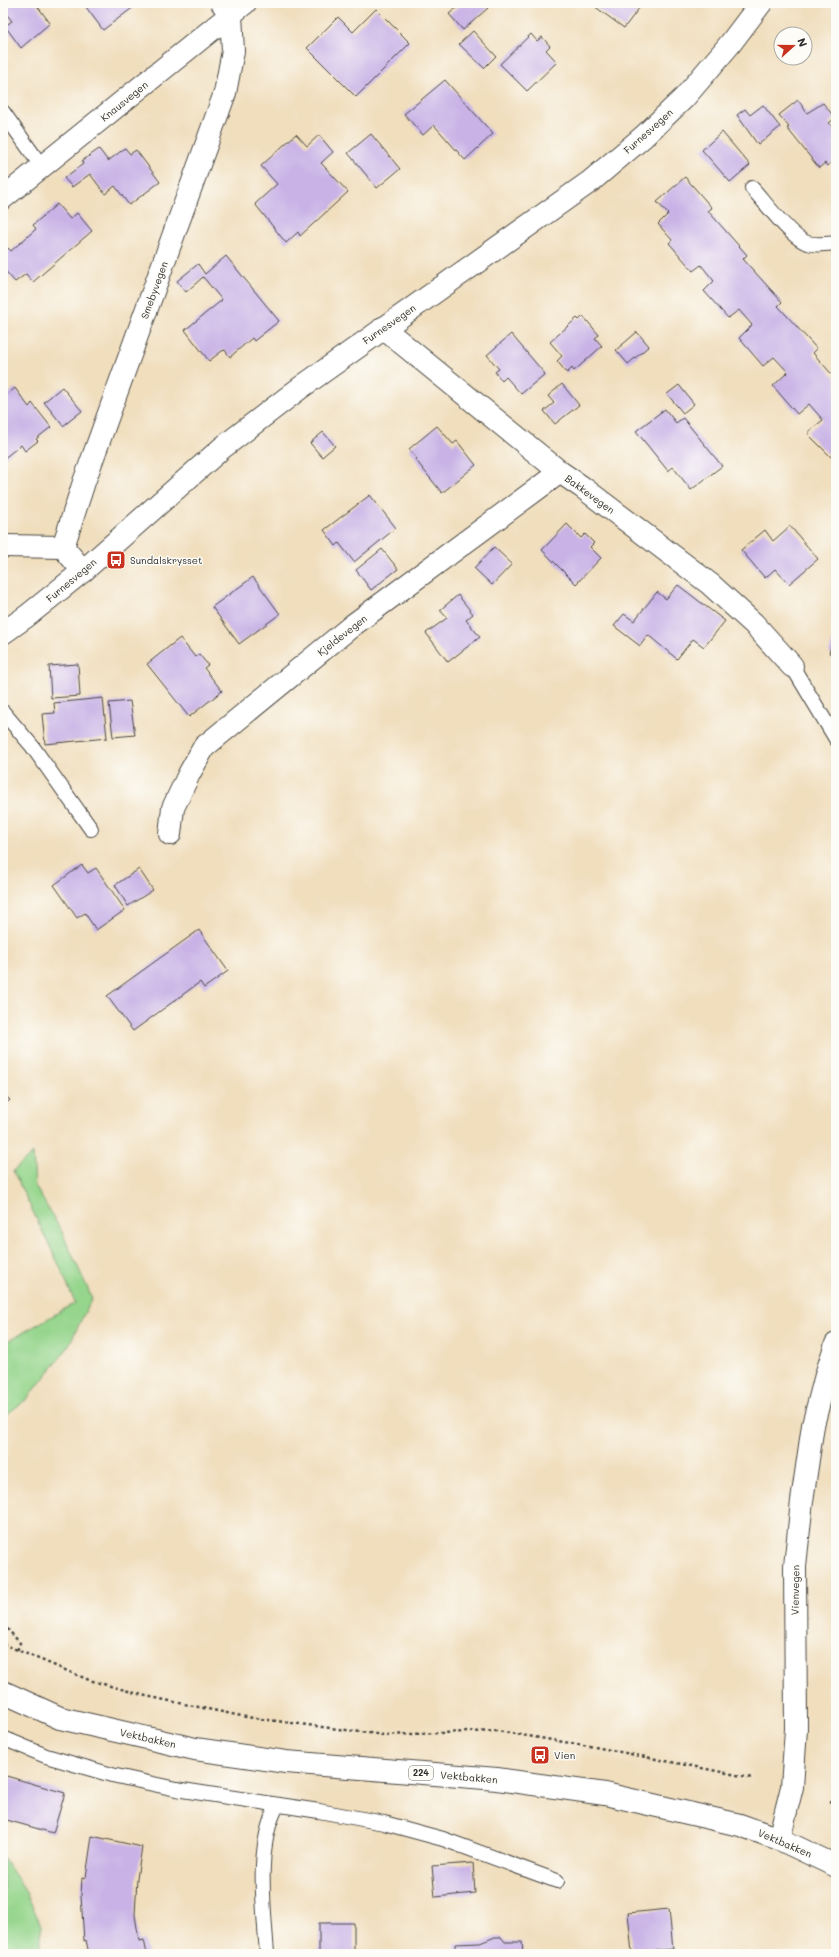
<svg xmlns="http://www.w3.org/2000/svg" width="839" height="1957" font-family="Mali,sans-serif">
<rect width="100%" height="100%" fill="#fdfcf7"/>
<filter id="ink" filterUnits="userSpaceOnUse"><feTurbulence type="fractalNoise" baseFrequency=".025" numOctaves="2"/><feDisplacementMap in="SourceGraphic" scale="8" xChannelSelector="R" yChannelSelector="G"/><feConvolveMatrix kernelMatrix="1 2 1 2 8 2 1 2 1" color-interpolation-filters="sRGB"/></filter>
<filter id="wash" filterUnits="userSpaceOnUse"><feTurbulence type="fractalNoise" baseFrequency=".012" numOctaves="4" result="noise"/><feDisplacementMap in="SourceGraphic" scale="16" xChannelSelector="R" yChannelSelector="G"/><feGaussianBlur stdDeviation="0.9" result="paint"/><feColorMatrix in="noise" values="0 0 0 0 0 0 0 0 0 0 0 0 0 0 0 0 0 1.4 0 .05"/><feComposite in="paint" operator="in"/></filter>
<g filter="url(#wash)">
<rect width="100%" height="100%" fill="#f0debd"/>
<path fill="#95d58c" stroke="#60805c" d="M33,1153L35,1186L62,1232L92,1298L67,1349L27,1399L3,1417V1344L75,1303L60,1267L13,1171Z
M3,1857L25,1890L41,1925V1954H3Z"/>
<g id="blocks">
<path fill="#c9b3e6" d="M3,3H35L50,23L21,48L5,26L12,21L3,10Z
M83,3H139L103,30Z
M458,3H483L488,8L463,30L449,14L460,5Z
M590,3H643L624,28Z
M376,9L410,43L356,97L307,48L338,17L353,32Z
M473,31L496,56L484,68L459,44Z
M531,34L537,41L542,37L550,46L546,50L557,62L527,91L500,64Z
M445,80L493,134L465,160L434,125L423,135L404,114Z
M798,100L807,113L823,103L835,118L829,123L836,132V159L827,166L825,163L819,168L787,128L789,127L779,115Z
M763,105L780,127L758,145L737,115L745,109L750,115Z
M722,132L750,165L730,182L702,150Z
M296,134L307,146L319,135L333,152L321,163L348,192L300,236L298,232L286,243L255,204L277,184L261,166Z
M371,134L400,169L377,188L348,153Z
M125,148L130,154L136,150L160,182L129,205L115,186L105,194L90,174L72,187L64,178L83,164L82,161L99,149L108,161Z
M685,177L712,208L708,211L747,255L743,259L782,302L778,306L817,349L813,353L836,379V458L834,460L809,435V431L823,420L809,404L797,414L773,386L788,372L774,357L763,366L739,338L752,325L739,310L728,318L704,291L714,281L701,265L693,271L669,243L672,240L658,224L668,214L657,202Z
M57,204L70,219L77,213L92,231L33,282L26,274L15,282L3,268V252L8,248L11,251L36,229L33,225Z
M226,256L279,321L254,341L252,338L230,357L225,350L222,351L209,361L185,330L222,300L203,277L186,292L177,281L198,264L205,274Z
M583,316L599,335L595,338L602,346L574,371L572,368L567,373L557,361L562,356L550,342L577,318L579,320Z
M637,332L649,346L628,364L616,350Z
M511,334L545,374L521,394L506,377L502,381L495,372L499,369L487,355Z
M562,384L579,405L555,424L544,411L554,403L548,396Z
M679,385L694,404L683,413L667,394Z
M62,387L82,411L63,426L44,402Z
M15,388L29,407L32,403L51,427L36,439L38,441L25,451L21,445L3,459V398Z
M665,409L676,423L683,418L722,466L691,490L673,467L668,471L636,431Z
M437,426L453,444L457,441L476,465L442,493L415,459L416,458L409,449Z
M323,432L335,446L322,457L310,443Z
M370,495L396,528L354,562L339,543L336,546L324,530Z
M567,524L581,538L585,534L594,543L590,547L601,558L576,584L542,550Z
M790,526L818,559L789,584L775,569L765,578L741,550L765,530L773,541Z
M494,547L512,564L492,585L474,568Z
M382,549L398,569L371,590L356,570Z
M253,577L280,614L239,644L212,607Z
M678,585L725,621L704,647L693,639L677,659L648,635L640,646L614,626L624,614L634,621L657,592L666,599Z
M458,595L473,614L466,620L480,637L448,662L426,633L447,618L440,610Z
M836,630V655L829,653Z
M180,638L195,657L199,654L208,665L204,668L222,691L189,717L147,664Z
M78,664L80,696L51,698L49,666Z
M103,698L107,738L45,744L42,714L55,713L54,703Z
M130,701L135,735L113,737L109,703Z
M82,865L88,873L96,868L125,910L96,930L85,913L77,918L54,885Z
M139,869L153,890L128,906L115,885Z
M199,930L228,971L204,988L200,982L133,1031L107,996Z
M3,1093L10,1100L3,1106Z
M3,1775L65,1793L53,1833L3,1819Z
M92,1836L142,1847L137,1878L135,1915L139,1941L144,1940L147,1954H89L86,1940L84,1941L81,1896L82,1878L86,1877Z
M473,1863L475,1893L435,1897L432,1866Z
M669,1909L673,1949L632,1953L628,1913Z
M319,1923H354V1954H319Z
M495,1937H501L505,1942H522L523,1954H455V1944L480,1943Z"/>
</g>
</g>
<g filter="url(#ink)">
<use href="#blocks" fill-opacity="0" stroke="#494641" stroke-width="1"/>
<g fill="none" stroke-linecap="round" stroke-linejoin="round">
<g stroke="#494641" stroke-width="16">
<path id="service" d="M3,112L42,167
M752,188C764,201 790,236 805,242C814,246 826,244 836,243
M792,666L836,739
M3,712L32,746L91,829
M3,1738L46,1756L112,1775L176,1789L319,1811L384,1823L443,1839L557,1881
M267,1954C264,1909 255,1846 277,1806"/>
</g>
<g stroke="#494641" stroke-width="24">
<path id="minor" d="M3,198L245,3
M383,328L560,472L582,487L710,584L754,624L792,666
M3,546L63,547
M83,571L63,547L84,482L225,93L233,51L231,15L222,3
M170,834L173,808L189,774L204,747L353,625L560,472"/>
</g>
<g stroke="#494641" stroke-width="24">
<path id="tertiary" d="M3,633L27,616L83,571L222,448L300,388L591,181L643,137L684,98L730,44L761,3"/>
</g>
<g stroke="#494641" stroke-width="24">
<path id="secondary" d="M779,1839L792,1787L796,1729L795,1566L802,1501L813,1425L826,1375L836,1344"/>
</g>
<g stroke="#494641" stroke-width="24">
<path id="primary" d="M3,1692L60,1718L195,1749L286,1762L497,1779L605,1794L740,1825L779,1839L836,1866"/>
</g>
<path stroke="#494641" stroke-width="2.5" stroke-dasharray="3 3" stroke-linecap="butt" d="M3,1624L20,1643L17,1651
M3,1644L89,1680L146,1696L246,1717L384,1735L497,1731L595,1747L752,1778
M829,1801L836,1803"/>
<use href="#service" stroke="#fff" stroke-width="14"/>
<use href="#minor" stroke="#fff" stroke-width="22"/>
<use href="#tertiary" stroke="#fff" stroke-width="22"/>
<use href="#secondary" stroke="#fff" stroke-width="22"/>
<use href="#primary" stroke="#fff" stroke-width="22"/>
</g>
</g>
<defs>
<g id="bus-square" transform="scale(1)"><rect x="-9" y="-9" width="18" height="18" rx="4" fill="#c8321e" stroke="#fdfcf7"/><path d="M-5-6H5V4H4V6H2V4H-2V6H-4V4H-5ZM-3.5-4V0h7V-4ZM-3.5 1.2v1.5H-2V1.2ZM2 1.2v1.5H3.5V1.2Z" fill="#fff"/></g>
</defs>
<g fill-rule="evenodd">
<use href="#bus-square" x="116" y="560"/>
<use href="#bus-square" x="540" y="1755"/>
</g>
<g text-anchor="middle" stroke-width="3" stroke-linejoin="round" paint-order="stroke">
<rect fill="#fdfcf7" stroke="#6a6a68" stroke-width="1" x="409" y="1766" width="24" height="14" rx="3"/>
<g font-size="9" font-weight="bold" fill="#2b2b2b">
<text x="421" y="1776">224</text>
</g>
<g font-size="10" fill="#2b2b2b" stroke="#fdfcf7">
<text transform="translate(124 101) rotate(-39)" y="4">Knausvegen</text>
<text transform="translate(648 131) rotate(-42)" y="4">Furnesvegen</text>
<text transform="translate(154 290) rotate(-70)" y="4">Smebyvegen</text>
<text transform="translate(389 324) rotate(-35)" y="4">Furnesvegen</text>
<text transform="translate(590 494) rotate(36)" y="4">Bakkevegen</text>
<text transform="translate(71 580) rotate(-40)" y="4">Furnesvegen</text>
<text transform="translate(342 635) rotate(-38)" y="4">Kjeldevegen</text>
<text transform="translate(795 1590) rotate(-89)" y="4">Vienvegen</text>
<text transform="translate(148 1738) rotate(13)" y="4">Vektbakken</text>
<text transform="translate(469 1777) rotate(5)" y="4">Vektbakken</text>
<text transform="translate(785 1843) rotate(23)" y="4">Vektbakken</text>
</g>
<g font-size="10" fill="#2b2b2b" stroke="#fdfcf7" text-anchor="start">
<text x="130" y="564">Sundalskrysset</text>
<text x="554" y="1759">Vien</text>
</g>
</g>
<rect width="839" height="1957" fill="none" stroke="#fdfcf7" stroke-width="16"/>
<g transform="translate(793 46) rotate(69)"><circle r="19" fill="#fdfcf7" stroke="#a9a8a5"/>
<path d="M0-3L7 15L0 10L-7 15Z" fill="#c8321e"/>
<text y="-6" font-size="11" font-weight="bold" text-anchor="middle" fill="#2b2b2b">N</text>
</g>
</svg>
